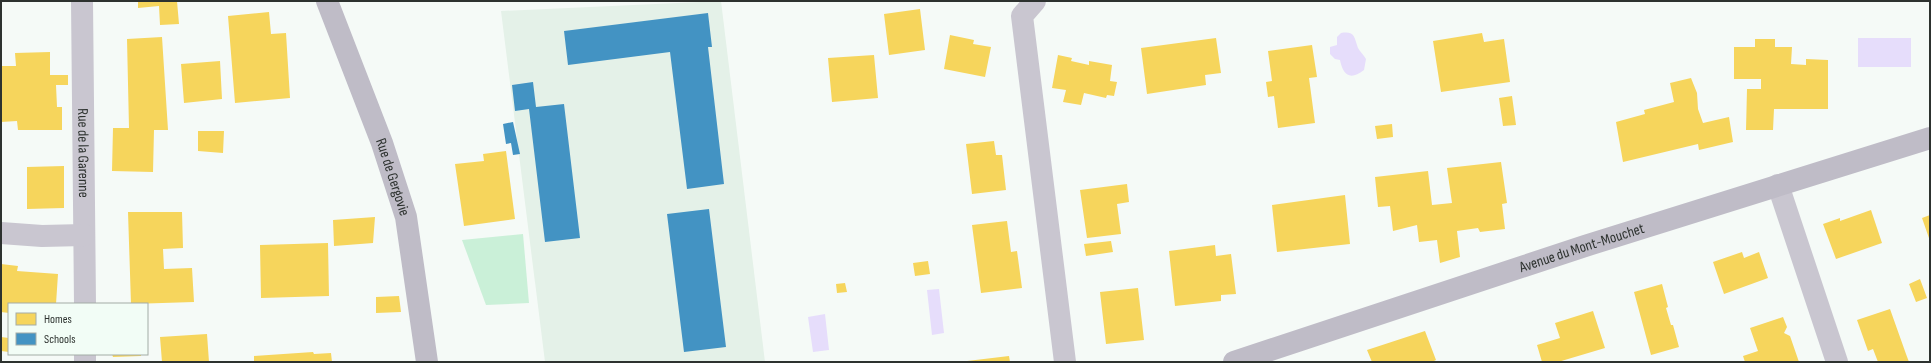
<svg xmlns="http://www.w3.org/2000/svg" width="1931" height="363" viewBox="0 0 1931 363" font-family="'Sofia Sans Condensed',sans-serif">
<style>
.built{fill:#e4f1e8}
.green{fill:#caf0d8}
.water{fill:#e6ddfb}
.homes{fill:#f6d55c}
.schools{fill:#4393c3}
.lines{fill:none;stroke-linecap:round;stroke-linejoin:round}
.minor{stroke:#c9c6d0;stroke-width:22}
.secondary{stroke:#bfbcc7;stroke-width:22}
.labels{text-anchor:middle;stroke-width:4;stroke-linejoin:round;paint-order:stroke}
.street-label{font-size:15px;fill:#2d322f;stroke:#f2fdf6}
</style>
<rect width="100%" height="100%" fill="#f5faf7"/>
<path class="built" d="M721,1L765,362H545L501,11Z"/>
<path class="green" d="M523,234L529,303L486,305L462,240Z"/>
<path class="water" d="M1341,33C1355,31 1354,37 1358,48C1360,52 1364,55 1366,59L1364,70C1350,81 1343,75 1340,60L1335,59L1330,54V47L1337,45V37Z
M1858,38H1911V67H1858Z
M939,289L944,333L932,335L927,290Z
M825,314L829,350L813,352L808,317Z"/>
<path class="homes" d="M138,1H177L179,24L160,25L159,6L138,8Z
M920,9L925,50L889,55L884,14Z
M269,12L271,34L286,33L290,98L235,103L228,16Z
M1482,33L1484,42L1504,39L1510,82L1441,92L1433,41Z
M950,35L974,40L973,44L991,47L985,77L944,69Z
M162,37L168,130H154L153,172L112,171L113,128H129L127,39Z
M1216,38L1221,73L1205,75L1206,85L1147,94L1141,48Z
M1755,39H1775V47H1792L1791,64L1806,65V59L1828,60V109H1774L1773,130H1746L1747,89H1761V79H1734V47H1755Z
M1312,45L1317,77L1309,78L1315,123L1278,128L1274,96L1268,97L1266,82L1272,81L1268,51Z
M50,52V75H68V85H56L57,107H62V130H18L17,121L1,122V66H16L15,53Z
M874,55L878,98L832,102L828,58Z
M1058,55L1072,58L1071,61L1089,65V61L1112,65L1110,81L1117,82L1114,96L1107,95L1106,98L1084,93L1081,105L1063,102L1066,90L1052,88Z
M220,61L222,99L184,103L181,64Z
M1691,78L1697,93L1698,109L1703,123L1729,117L1733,142L1699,150L1698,144L1623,162L1616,122L1645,114L1644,110L1674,102L1670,83Z
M1512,96L1516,125L1503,126L1499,98Z
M1392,124L1393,137L1377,139L1375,126Z
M198,131H224L223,153L198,151Z
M994,141L996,155H1002L1006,190L972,194L966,144Z
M506,151L515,219L464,226L455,164L484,161L483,154Z
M1501,162L1507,203L1502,204L1505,229L1480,232L1478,228L1457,231L1460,257L1440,263L1437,240L1419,242L1417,225L1393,231L1390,206L1378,207L1375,177L1428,171L1432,205L1452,203L1447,168Z
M64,166V208L27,209V167Z
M1127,184L1129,202L1117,204L1121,234L1087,238L1080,190Z
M1345,195L1350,244L1277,252L1272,205Z
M1871,210L1882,243L1836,259L1823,224L1840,218V221Z
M128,212H182L183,248L163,249L164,269L192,268L194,302L131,304Z
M1930,215V241L1922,218Z
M375,217L373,243L334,246L333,220Z
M1007,221L1011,252L1017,251L1022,288L981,293L972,225Z
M1111,241L1113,252L1086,256L1084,244Z
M328,243L329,296L261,298L260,245Z
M1215,245L1216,256L1231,254L1236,294L1221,295V301L1175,306L1169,251Z
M1742,252L1744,258L1759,252L1768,278L1724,294L1713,262Z
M928,261L930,274L915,276L913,263Z
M1,264L18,266L17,271L58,274L56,304H9V313L1,312Z
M1920,279L1927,298L1916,302L1909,284Z
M845,283L847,292L837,293L836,284Z
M1662,284L1668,307L1666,308L1671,325H1673L1679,347L1651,355L1634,292Z
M1138,288L1144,340L1106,344L1100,292Z
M399,296L401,312L376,313V297Z
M1890,309L1906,354L1909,362H1878L1873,349L1868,351L1857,320Z
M1593,311L1605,348L1558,362H1542L1537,345L1560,338L1555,323Z
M1783,317L1787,327L1784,333L1790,336L1799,362H1745L1743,356L1758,351L1750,328Z
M1425,331L1436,360L1432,362H1372L1367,350Z
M207,334L209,362H162L160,337Z
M1,337L9,338V352L1,351Z
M313,352L314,354L331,353L332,362H254V356Z
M112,354H141V356L113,357Z
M1009,356L1010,362H967V361Z"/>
<path class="schools" d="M708,13L712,47H708L724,184L687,189L670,52L568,65L564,31Z
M533,82L536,107L564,104L580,238L545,242L529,109L515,111L512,85Z
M513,122L520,154L513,155L511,143L506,144L503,124Z
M709,209L726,347L684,352L667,214Z"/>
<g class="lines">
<g class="minor">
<path id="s1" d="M82,1L85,304"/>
<path d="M1035,1L1022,16L1065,362"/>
<path d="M1778,185L1837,362"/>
<path d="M1,233L42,236L84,235"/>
<path d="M85,354V362"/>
</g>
<g class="secondary">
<path id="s2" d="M327,1L382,143L406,217L427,362"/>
<path id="s3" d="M1234,362L1585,246L1930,138"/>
</g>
</g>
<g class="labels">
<g class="street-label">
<text dy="5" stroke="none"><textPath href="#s1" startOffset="152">Rue de la Garenne</textPath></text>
<text dy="5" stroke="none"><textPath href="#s2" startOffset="188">Rue de Gergovie</textPath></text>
<text dy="5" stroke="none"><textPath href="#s3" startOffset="366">Avenue du Mont-Mouchet</textPath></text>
</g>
</g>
<rect width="1931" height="363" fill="none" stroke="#2d322f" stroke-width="4"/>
<rect x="8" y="303" width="140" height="52" fill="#f2fdf6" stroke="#a3aca6"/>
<rect x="16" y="313" width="20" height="12" fill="#f6d55c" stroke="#a3aca6"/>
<text x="44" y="323" font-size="12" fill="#2d322f">Homes</text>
<rect x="16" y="333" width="20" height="12" fill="#4393c3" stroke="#a3aca6"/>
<text x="44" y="343" font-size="12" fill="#2d322f">Schools</text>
</svg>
